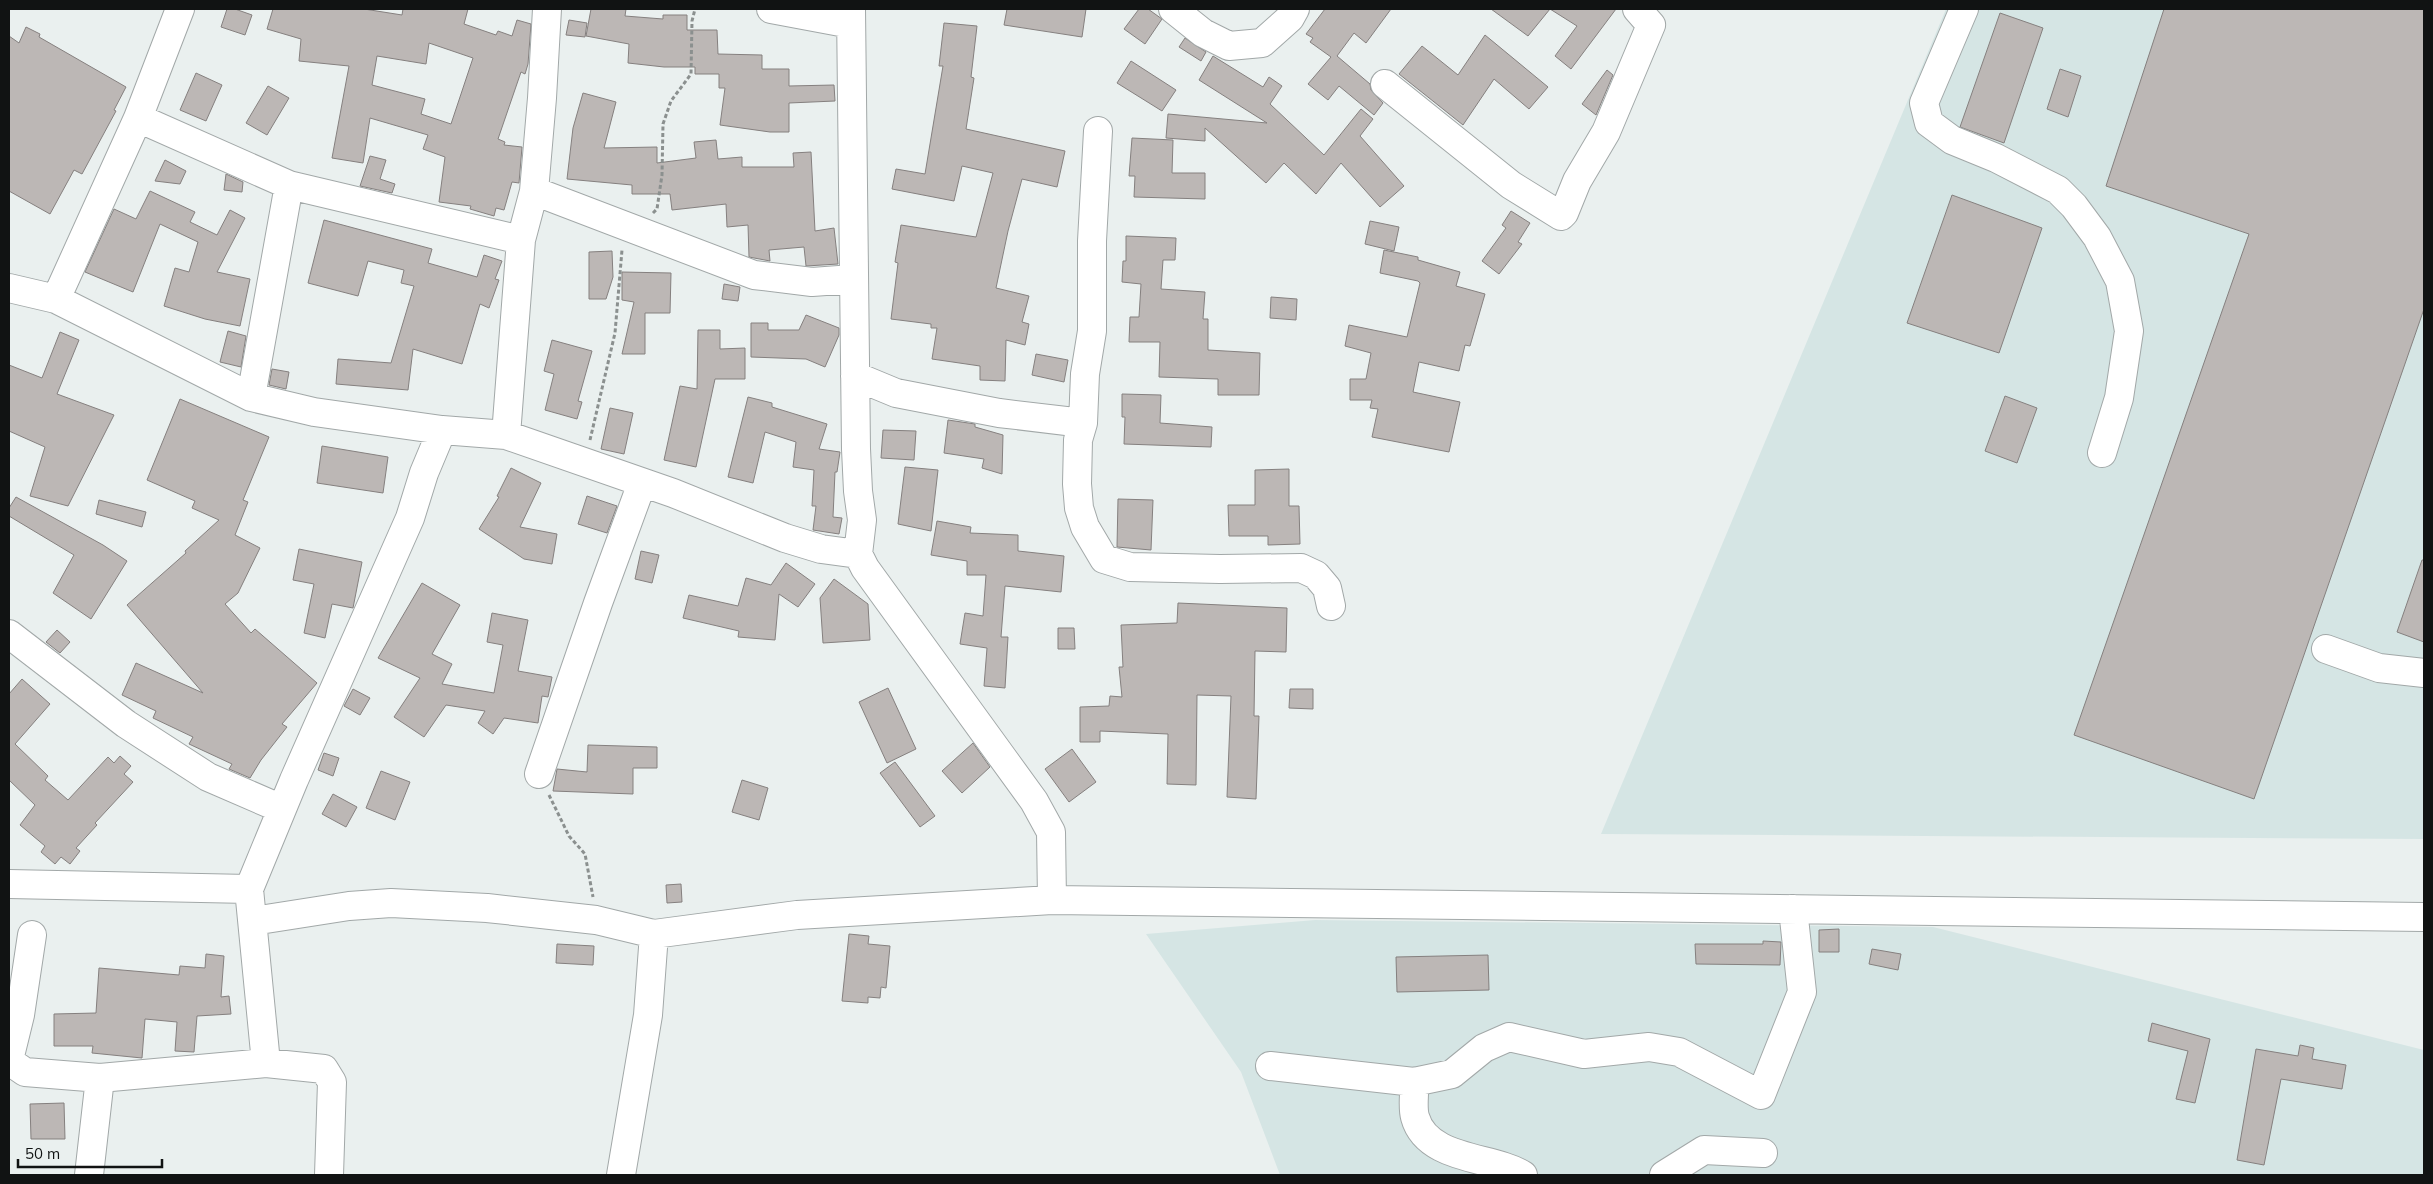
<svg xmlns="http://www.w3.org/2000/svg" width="2433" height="1184" viewBox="0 0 2433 1184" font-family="Mulish,sans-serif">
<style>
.built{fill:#d5e5e4}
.building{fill:#bcb7b5;stroke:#85807f;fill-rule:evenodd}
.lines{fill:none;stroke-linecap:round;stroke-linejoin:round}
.minor-casing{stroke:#a2a8a8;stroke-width:30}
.path{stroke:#8b908f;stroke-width:3;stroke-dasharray:4 2.5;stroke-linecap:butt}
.minor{stroke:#fff;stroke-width:28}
</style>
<rect width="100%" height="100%" fill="#eaf0ef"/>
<path class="built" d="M1946,9H2424V839L1601,834Z
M1315,920L1933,927L2424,1050V1175H1280L1241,1072L1146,934Z"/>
<path class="building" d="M227,9H235L252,15L245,35L221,27Z
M273,9H364L402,15L403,9H468L464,24L496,35L498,31L512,36L517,20L531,24L528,64L525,74L521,72L498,139L505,142L504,145L522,147L519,183L512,182L504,210L496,208L494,216L470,209L471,206L439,202L445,157L423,149L428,135L370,118L363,163L332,158L349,66L299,61L301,39L267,29ZM429,43L473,58L451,124L421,114L425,99L372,85L377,56L426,64Z
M591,9H626L625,16L663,19V15H687V30H717L718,54L762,55V69H789V86L834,85L835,101L789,103V132H770L720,125L725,88H719V74H695V67H664L628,63L629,44L586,36Z
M1007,9H1086L1082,37L1004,25Z
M1139,9H1148L1162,19L1145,44L1124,29Z
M1325,9H1391L1366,43L1354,33L1337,56L1370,84L1371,90L1383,103L1374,115L1339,86L1328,100L1308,84L1331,57L1310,42L1313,38L1306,34Z
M1491,9H1550L1528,36Z
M1550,9H1616L1571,69L1555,56L1577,26Z
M2164,9H2424V309L2254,799L2074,735L2249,234L2106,186Z
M2000,13L2043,28L2004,143L1960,127Z
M569,20L587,23L585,37L566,35Z
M944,23L977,26L971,77L974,78L966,129L1065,151L1057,187L1022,179L1008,231L996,288L1029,296L1022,322L1029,324L1025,345L1006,340L1005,381L980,380V366L932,359L937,328H931V324L891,319L898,263L895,262L901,225L976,237L993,173L962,166L954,201L892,189L896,169L925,174L943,66H939Z
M26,27L40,34L39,37L126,87L114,110L116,111L82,174L74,170L50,214L9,191V36L19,43Z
M1485,35L1548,87L1529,109L1494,79L1463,125L1399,74L1422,46L1458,75Z
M1185,38L1206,52L1201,61L1179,47Z
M1213,56L1263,87L1269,77L1282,86L1270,104L1324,155L1361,109L1373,119L1360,136L1404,186L1380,207L1341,163L1316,194L1284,163L1266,183L1205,128V141L1166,138L1168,114L1267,123L1199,80Z
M1131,61L1176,90L1162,111L1117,83Z
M2060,69L2081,76L2068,117L2047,109Z
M1607,70L1613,75L1596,115L1582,104Z
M196,73L222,85L206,121L180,110Z
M268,86L289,98L267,135L246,123Z
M583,93L616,102L604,148L657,147V163L696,158L694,142L716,140L718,159L742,157V167H794L793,153L811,152L815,231L834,228L838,264L806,266L804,247L769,250L770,261L749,257L748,225L727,227L726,204L672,210L670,194H632V185L567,179L573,128Z
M1132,138L1173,140L1172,173H1205V199L1134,197L1135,176H1129Z
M370,156L386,160L380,179L395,184L392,193L360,186Z
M165,160L186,171L180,184L155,181Z
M226,174L243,182L242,192L224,190Z
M150,191L195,212L190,222L217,235L230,210L245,218L217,272L250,279L240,326L205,319L164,306L175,268L189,272L198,242L160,224L133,292L85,272L114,209L136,219Z
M1952,195L2042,228L1999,353L1907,323Z
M1511,211L1530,223L1518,242L1522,244L1499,274L1482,261L1506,228L1502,225Z
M324,220L432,249L428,263L477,277L484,255L502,261L495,279L499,280L489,308L480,304L462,364L413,349L408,390L336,384L338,359L391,363L414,286L401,283L404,270L368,261L358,296L308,283Z
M1370,221L1399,227L1394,251L1365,244Z
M1126,236L1176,238L1175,260H1163L1161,289L1205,292L1203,319H1208V350L1260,353L1259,395H1218V379L1159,377L1160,342H1129L1130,317H1139L1141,284L1122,282L1123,261H1126Z
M1384,250L1418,257V260L1460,272L1456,286L1485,294L1470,346L1465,345L1459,371L1419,362L1413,392L1460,402L1449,452L1372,437L1378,409L1370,408L1372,400H1350V379H1366L1371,353L1345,346L1349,325L1407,337L1420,283L1418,281L1380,273Z
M612,251L613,277L606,299H589V252Z
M622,272L671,273L670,313H645V354H622L634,302L622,300Z
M724,284L740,287L738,301L722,299Z
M1271,297L1297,299L1296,320L1270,318Z
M806,315L839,328V335L825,367L806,359L751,357V323H768V330H799Z
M698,330H720V349L745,348V379H715L696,467L664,460L680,386L697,389Z
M228,331L246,336L241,367L220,362Z
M60,332L79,340L57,394L114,415L68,506L30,496L45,447L9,431V365L42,378Z
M552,340L592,351L578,401L582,402L577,419L545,410L554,374L544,371Z
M1036,354L1068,360L1064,382L1032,375Z
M272,369L289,372L286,389L269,385Z
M1122,394L1161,395L1160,423L1212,427L1211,447L1124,444L1125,417H1122Z
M2005,396L2037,408L2017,463L1985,451Z
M748,397L772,403V407L827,424L819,449L840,452L837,472H835L833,517L842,518L839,534L813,530L816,506H812L814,470L793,467L796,442L765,432L753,483L728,477Z
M180,399L269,437L243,500L248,502L235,535L260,548L238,593L225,604L251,633L255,629L317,683L282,724L287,727L261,760L250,778L229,769L232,764L189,744L193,737L153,718L156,711L122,695L136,663L203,693L127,605L186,553L185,551L219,520L192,508L195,501L147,480Z
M610,408L633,413L624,454L601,449Z
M948,420L975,424V427L1003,435L1002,474L982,468L984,459L944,453Z
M883,430L916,431L914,460L881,458Z
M322,446L388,457L383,493L317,483Z
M905,467L938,470L931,531L898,524Z
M511,468L541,483L520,527L557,534L552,564L524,559L479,529L499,497L497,496Z
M1289,469V506H1299L1300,544L1268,545V536H1229L1228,505H1255V470Z
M587,496L617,506L607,533L578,524Z
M16,497L103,545L127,561L91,619L53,593L74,555L9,516V508Z
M1118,499L1153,500L1151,550L1117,547Z
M99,500L146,512L142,527L96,514Z
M937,521L971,527L970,533L1018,535V551L1064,556L1061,592L1005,586L1001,637H1008L1005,688L984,686L987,648L960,644L965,613L983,616L986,575H967V561L931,555Z
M299,549L362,562L353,608L332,604L325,638L304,633L314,584L293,580Z
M641,551L659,555L652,583L635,579Z
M2422,560H2424V642L2397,632Z
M786,563L815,584L798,607L779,594L775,640L738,637L739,631L683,618L689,595L738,606L746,578L771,585Z
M834,579L868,604L870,640L823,643L820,598Z
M422,583L460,605L432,654L452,664L442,684L494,693L503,645L487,642L492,613L528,620L518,671L552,677L548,697L542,696L538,723L504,718L493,734L478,723L485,711L446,705L424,737L394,717L420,678L378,658Z
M1178,603L1287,608L1286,652L1255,651L1254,716H1259L1256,799L1227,797L1231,696L1197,695L1196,785L1167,784L1168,734L1100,731V742H1080V707L1109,706L1110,696L1122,697L1119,667H1123L1121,625L1177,623Z
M1058,628H1074L1075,649H1058Z
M57,630L70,642L60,653L46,642Z
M22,679L50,704L15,744L48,776L45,780L68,800L108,757L114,763L120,756L131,766L124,774L133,782L95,823L97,825L76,848L80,851L70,864L61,857L55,864L41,852L45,846L20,825L35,805L9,780V694Z
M888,688L916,749L887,763L859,702Z
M353,689L370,698L360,715L344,706Z
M1290,689H1313V709L1289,708Z
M973,743L990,767L962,793L942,771Z
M588,745L657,747V768H633V794L553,791L557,769L587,772Z
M1072,749L1096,782L1069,802L1045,769Z
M324,753L339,758L333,776L318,770Z
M895,762L935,816L920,827L880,773Z
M381,771L410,782L395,820L366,808Z
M742,780L768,788L759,820L732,812Z
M333,794L357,807L346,827L322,814Z
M681,884L682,902L667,903L666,885Z
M1839,929V952H1819V930Z
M849,934L869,936L868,944L890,946L886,988L881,987L880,998L868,997V1003L842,1001Z
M1763,941L1781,942L1780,965L1696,964L1695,944H1763Z
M557,944L594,946L593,965L556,963Z
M1872,949L1901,954L1898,970L1869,964Z
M206,954L224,956L221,997L229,996L231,1014L197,1016L194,1052L175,1051L177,1022L145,1019L142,1058L92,1053L93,1046H54V1014L96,1013L99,968L179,975L180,966L205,968Z
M1488,955L1489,990L1397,992L1396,957Z
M2152,1023L2210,1039L2195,1103L2176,1099L2188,1051L2148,1041Z
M2300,1045L2314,1048L2312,1059L2346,1065L2342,1089L2281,1079L2264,1165L2237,1160L2256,1049L2298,1056Z
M64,1103L65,1139H31L30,1104Z"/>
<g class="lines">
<g class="minor-casing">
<path id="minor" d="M771,9L851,24
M851,9L856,449L858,491L862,520L858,554L865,568L1034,801L1051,832L1052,900
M1173,9L1203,33L1229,46L1262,43L1290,18L1295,9
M1964,9L1924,103L1929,123L1952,140L1996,158L2058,190L2074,206L2097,237L2120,281L2129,331L2119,398L2102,453
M1385,84L1511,185L1561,216L1564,213L1577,181L1606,132L1651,25L1637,9
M138,118L289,185L521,240
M1098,131L1092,241V331L1085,374L1083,423L1078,440L1077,484L1079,508L1085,527L1104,559L1130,567L1220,569L1301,568L1316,575L1327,588L1331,606
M534,191L754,275L812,282L853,279
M9,288L56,299L251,397L314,412L442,430L506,435L673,493L785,538L821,549L858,554
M56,299L138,118L180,9
M855,376L896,393L999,413L1083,423
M251,397L289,185
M506,435L521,240L534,191L542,98L547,9
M9,634L126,724L208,777L282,809
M2326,649L2379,668L2424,673
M539,774L598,603L642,483
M9,884L249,889
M253,921L349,906L391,903L487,908L596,920L654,934L797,915L1052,900L2424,917
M9,1060L20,1015L32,935
M9,1061L25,1072L100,1078L89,1175
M266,1063L249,889L294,780L410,518L424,473L442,430
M1270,1066L1414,1082
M100,1078L266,1063L324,1069L332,1082L329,1175
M621,1175L648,1015L654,934
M1523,1175C1493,1156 1427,1161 1415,1117C1412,1107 1415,1092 1414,1082L1452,1074L1484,1048L1509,1037L1584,1054L1649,1047L1679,1052L1761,1095L1802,992L1793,909
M1664,1175L1704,1150L1763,1153"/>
</g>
<path class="path" d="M653,213L657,209L662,175L663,124L671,101L691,74L692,21L695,9
M590,440L615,333L622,250
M549,795L569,836L585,854L593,897"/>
<use href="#minor" class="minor"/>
</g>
<rect width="2433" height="1184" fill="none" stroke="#111313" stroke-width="20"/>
<path d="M18 1159v8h144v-8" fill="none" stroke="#111313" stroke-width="2.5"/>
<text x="25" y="1159" font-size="15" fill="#111313" stroke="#eaf0ef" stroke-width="4" paint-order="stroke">50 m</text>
</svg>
